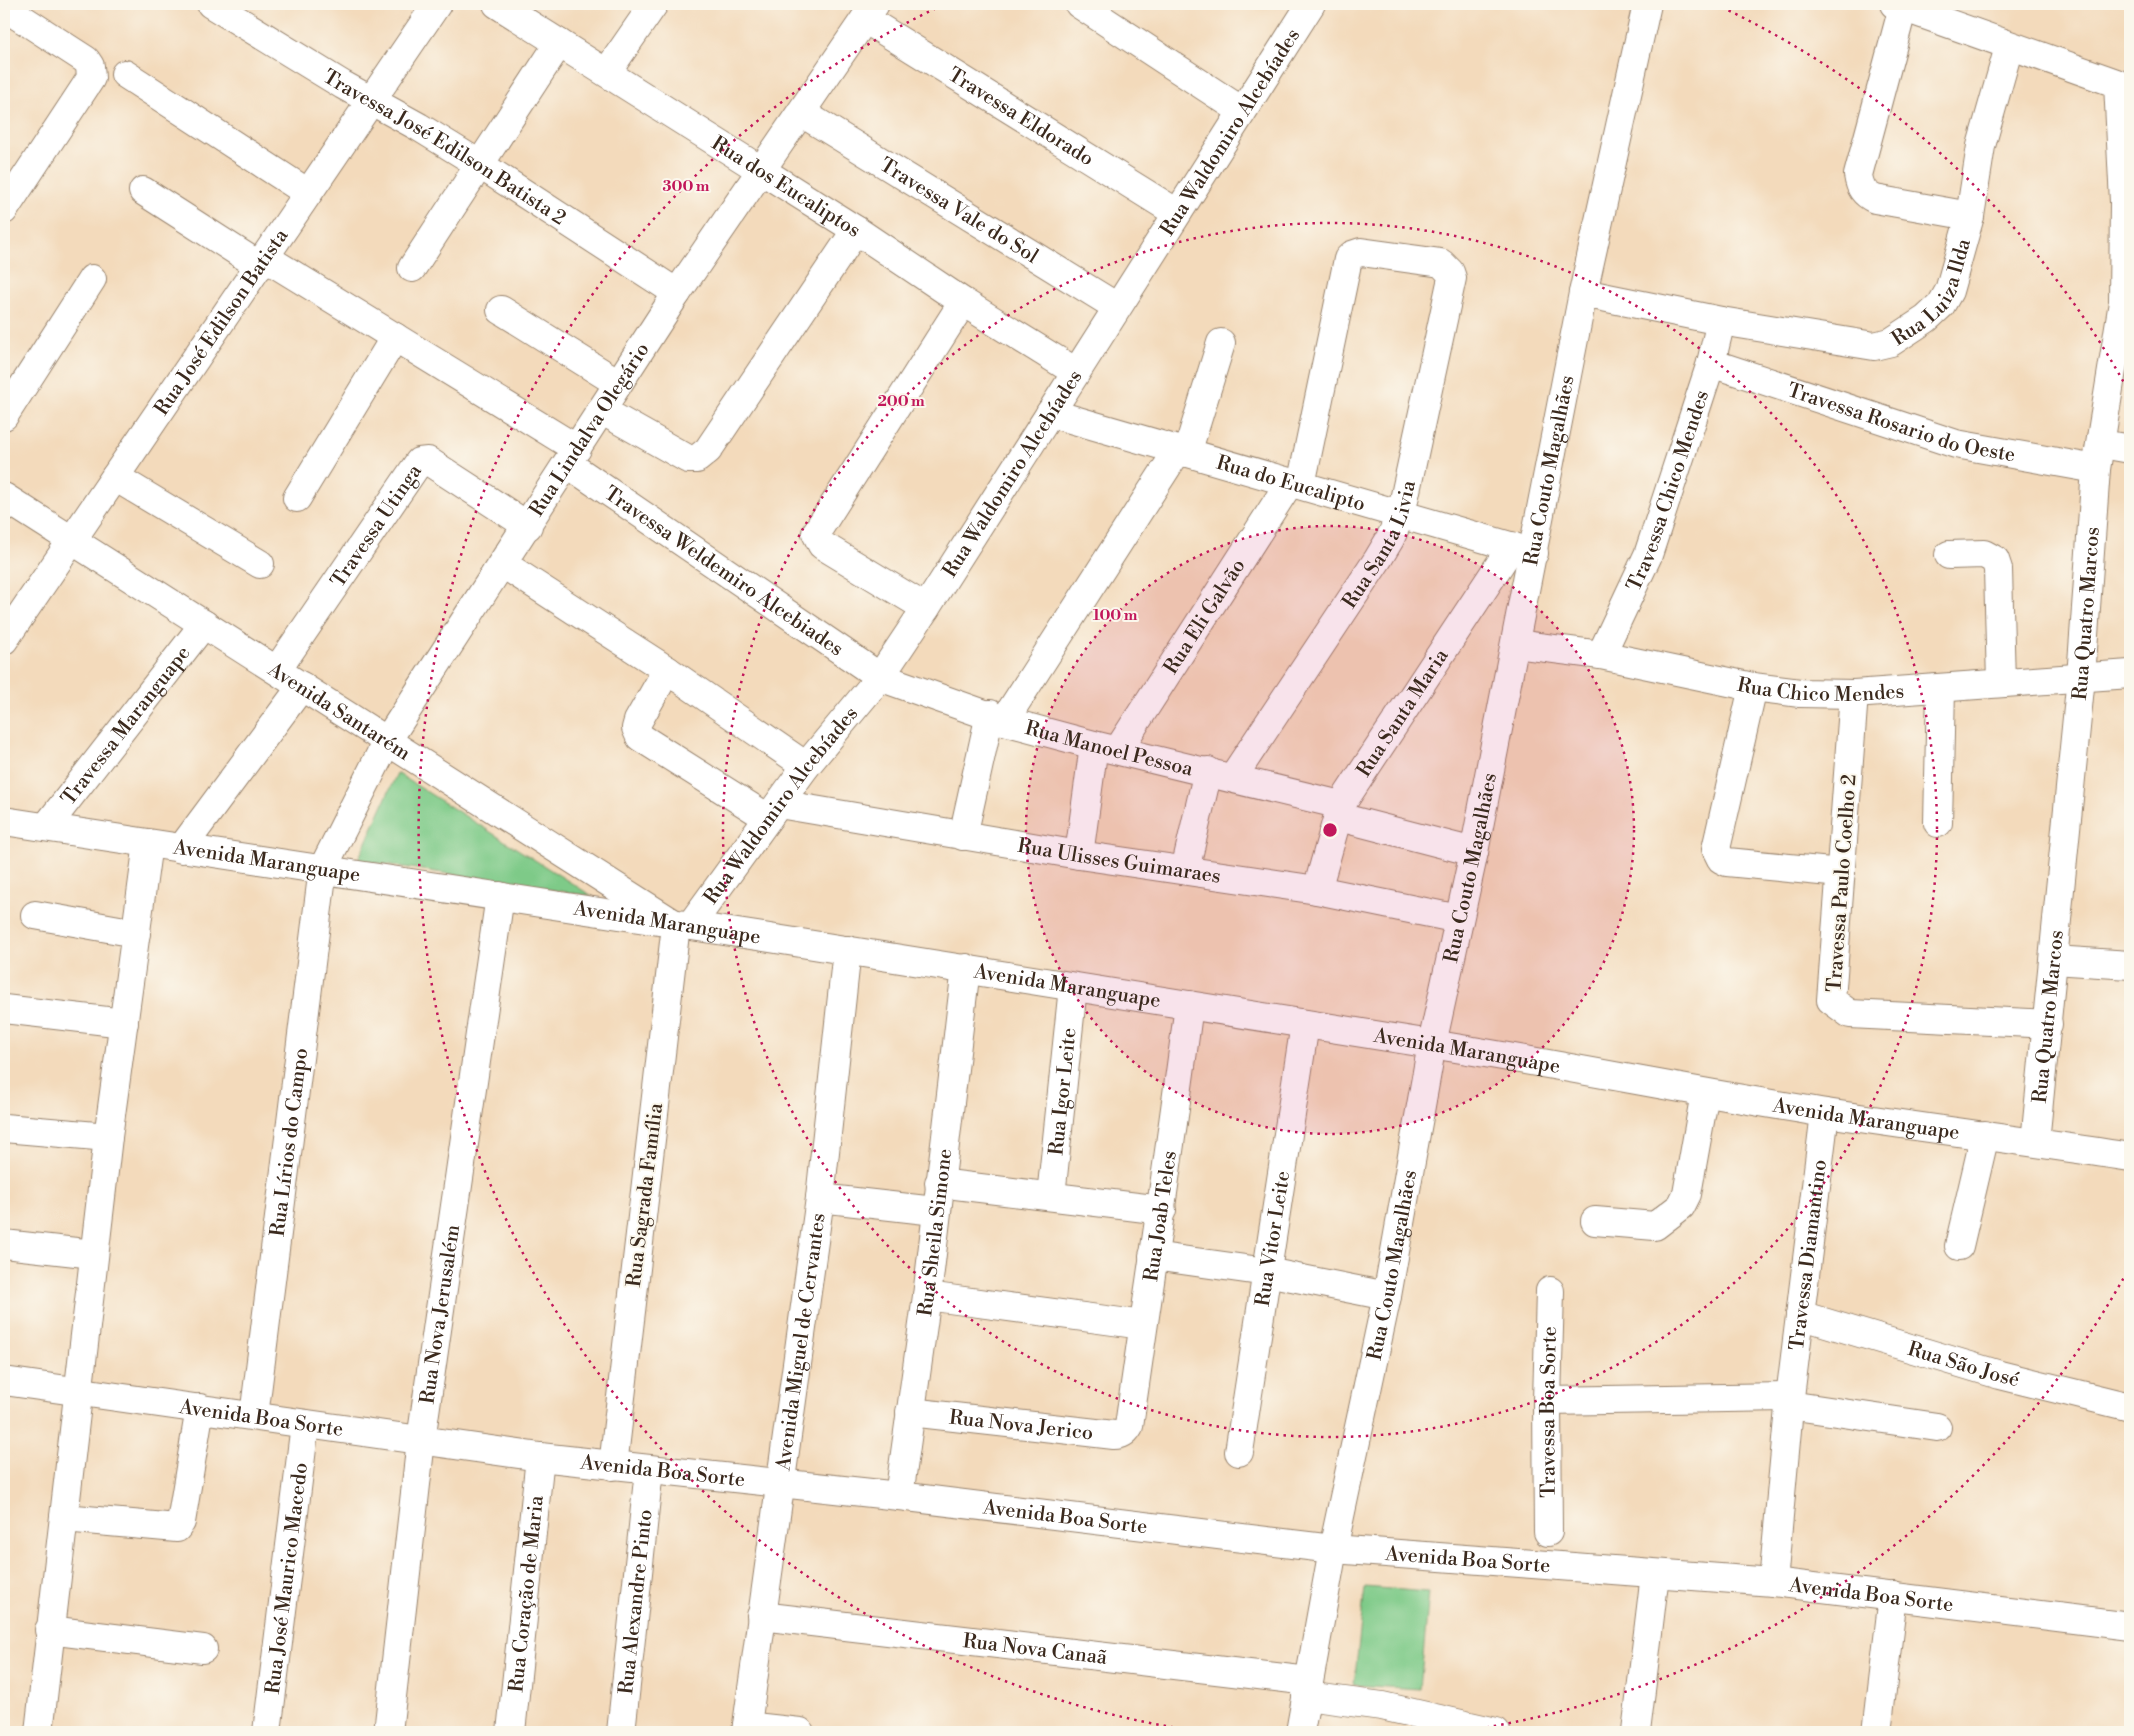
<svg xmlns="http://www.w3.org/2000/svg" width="2134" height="1736" viewBox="0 0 2134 1736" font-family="'Libre Bodoni',serif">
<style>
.green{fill:#7eca88;stroke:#5c7a53}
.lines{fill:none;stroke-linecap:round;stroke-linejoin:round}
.minor-casing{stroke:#97826c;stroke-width:30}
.major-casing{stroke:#97826c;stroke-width:30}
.minor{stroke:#fff;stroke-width:28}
.major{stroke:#fff;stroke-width:28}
.ring{fill:none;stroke:#c2185b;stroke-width:2.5;stroke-dasharray:2.5 5}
.labels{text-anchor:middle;stroke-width:4;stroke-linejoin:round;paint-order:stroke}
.street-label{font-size:20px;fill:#3b2a1e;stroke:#fbf7ec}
.centre{fill:#c2185b;stroke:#fbf7ec;stroke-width:2.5}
.ring-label{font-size:15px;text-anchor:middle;font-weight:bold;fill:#c2185b;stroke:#fbf7ec;stroke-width:4;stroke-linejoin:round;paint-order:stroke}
</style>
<rect width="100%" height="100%" fill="#fbf7ec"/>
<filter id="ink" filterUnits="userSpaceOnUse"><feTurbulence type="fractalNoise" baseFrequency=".02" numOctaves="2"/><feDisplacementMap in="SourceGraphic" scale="10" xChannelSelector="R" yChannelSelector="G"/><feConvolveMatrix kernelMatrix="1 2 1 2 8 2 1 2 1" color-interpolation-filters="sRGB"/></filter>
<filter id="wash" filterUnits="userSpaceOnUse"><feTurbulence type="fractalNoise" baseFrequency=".0096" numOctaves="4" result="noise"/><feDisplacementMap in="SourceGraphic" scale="20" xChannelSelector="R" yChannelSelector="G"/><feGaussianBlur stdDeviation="1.12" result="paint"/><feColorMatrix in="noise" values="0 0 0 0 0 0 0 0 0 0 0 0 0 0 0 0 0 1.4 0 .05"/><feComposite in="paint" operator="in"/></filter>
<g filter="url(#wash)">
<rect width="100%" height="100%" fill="#f3dabb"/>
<path class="green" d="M397,773L592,896L358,860Z
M1365,1587L1429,1592L1420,1689L1354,1685Z"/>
</g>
<g filter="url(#ink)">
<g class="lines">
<g class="minor-casing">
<g id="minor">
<path id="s1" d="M211,4L343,85L419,127L479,164L677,293"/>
<path id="s2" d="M497,4L856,230L963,302L1076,372"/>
<path d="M1079,4L1242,111"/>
<path d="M1894,4L2130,88"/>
<path d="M4,7L86,60L90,66L91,78L4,210"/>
<path d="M1903,7L1858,175C1860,188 1864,194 1875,199L1970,216"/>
<path id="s3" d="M865,19L1177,213"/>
<path d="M607,72L654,4"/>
<path d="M125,74L308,193"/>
<path id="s4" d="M802,113L1117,307"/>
<path d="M143,191L260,266"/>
<path d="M266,258L577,449"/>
<path d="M412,268L559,43"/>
<path id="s5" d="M1583,293L1721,321L1874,346L1891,342L1926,319L1941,305L1949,291L1970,216L1981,146L2009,47"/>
<path d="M501,310L618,383"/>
<path id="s6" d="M1711,363L1956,444L2096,469"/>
<path d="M601,410L688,459H697L708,450L856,230"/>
<path id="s7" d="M1050,413L1534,553"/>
<path d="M4,416L92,279"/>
<path d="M2102,444L2130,449"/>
<path d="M1187,453L1221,343"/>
<path id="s8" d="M568,464L880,677L1004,721L1094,745L1341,805"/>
<path d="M115,477L260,564"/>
<path id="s9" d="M4,497L676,925L613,1466"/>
<path d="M297,498L395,337"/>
<path d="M1949,555L1984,554L1995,560L1998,569L2001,683"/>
<path d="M503,564L667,670L806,766"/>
<path d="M926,608L822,545L816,533L963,302"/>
<path id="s10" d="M4,640L437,4"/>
<path id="s11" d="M1515,644L1601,655L1753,687L1800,693L1854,694L2130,674"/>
<path id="s12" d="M1601,655L1648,555L1711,363L1721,321"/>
<path id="s13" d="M277,670L419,462L428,461L528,526"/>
<path d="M667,670L638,721L636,728L640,737L768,818"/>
<path d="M1753,687L1716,849L1721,859L1727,862L1841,873"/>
<path d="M1854,694L1831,1000L1850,1014L2048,1024"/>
<path d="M1004,721L1178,450"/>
<path id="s14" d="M1118,750L1290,482"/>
<path id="s15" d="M1233,777L1378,559L1390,539L1401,514L1452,278L1450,272L1441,263L1361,252L1352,255L1348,259L1301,485"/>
<path id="s16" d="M779,804L1079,855L1317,890L1459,919"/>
<path d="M1339,817L1474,852"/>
<path d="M1938,823L1941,688"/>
<path id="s17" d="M46,827L204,624"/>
<path d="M963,836L990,714"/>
<path d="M181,849L302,686"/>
<path d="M1079,855L1094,745"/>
<path d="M1185,870L1208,771"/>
<path id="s18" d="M1317,890L1341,805L1512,546"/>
<path d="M35,915L136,933"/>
<path id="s19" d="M690,926L806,766L880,677L926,608L1311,4"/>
<path d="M2054,960L2130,965"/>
<path d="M4,1009L124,1023"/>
<path d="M4,1128L108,1137"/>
<path id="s20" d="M2035,1142L2081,677L2096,469L2123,302L2124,202L2118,84"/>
<path d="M939,1183L1162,1210"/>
<path id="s21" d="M1051,1196L1073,987"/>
<path d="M820,1198L935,1211"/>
<path d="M1595,1221L1655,1226L1681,1206L1687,1194L1705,1093"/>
<path d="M4,1244L94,1254"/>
<path d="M1959,1246L1985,1135"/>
<path d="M1153,1256L1267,1272L1387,1296"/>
<path d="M927,1296L1143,1325"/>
<path id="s22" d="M1800,1315L2000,1375L2130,1407"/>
<path id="s23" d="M4,1381L540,1457L899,1496L1333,1549L1773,1582L2130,1626"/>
<path d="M1547,1401L1790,1397"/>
<path d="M1789,1405L1937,1427"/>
<path id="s24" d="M910,1412L1114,1435C1121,1435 1125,1433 1129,1426C1149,1285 1171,1146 1189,1005"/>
<path id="s25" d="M254,1416L323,868L387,741L677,293L875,4"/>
<path id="s26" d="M1239,1452L1305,1024"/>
<path id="s27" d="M899,1496L927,1296L966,968"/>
<path d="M64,1518L177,1528L181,1522L200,1408"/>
<path id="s28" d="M1548,1532L1547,1401L1550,1291"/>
<path id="s29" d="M1773,1582L1790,1397L1825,1113"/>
<path id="s30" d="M761,1616L1309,1681"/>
<path d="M49,1630L203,1649"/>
<path d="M1306,1696L1382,1706L1496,1732"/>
<path d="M747,1726L800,1732"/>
<path d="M39,1732L108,1137L148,843"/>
<path id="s31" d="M267,1732L305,1424"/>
<path id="s32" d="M388,1732L421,1440L500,896"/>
<path id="s33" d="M511,1732L540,1457"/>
<path id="s34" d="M621,1732L649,1470"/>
<path id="s35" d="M746,1732L820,1198L847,950"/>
<path id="s36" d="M1300,1732L1333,1549L1387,1296L1432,1044L1474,852L1583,293L1647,4"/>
<path d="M1636,1732L1655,1574"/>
<path d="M1877,1732L1893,1596"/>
</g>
</g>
<g class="major-casing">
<g id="major">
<path id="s37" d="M4,821C478,891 952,966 1425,1043C1557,1064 1688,1091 1820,1112C1923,1128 2027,1141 2130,1157"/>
</g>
</g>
<use href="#minor" class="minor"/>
<use href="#major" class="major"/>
</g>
</g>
<circle cx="1330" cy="830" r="304" fill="#c2185b" fill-opacity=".12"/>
<g class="ring">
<circle cx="1330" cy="830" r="304"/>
<circle cx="1330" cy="830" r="607"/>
<path d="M2127 1272A911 911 0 0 1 1457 1732M1203 1732A911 911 0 0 1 945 4M1715 4A911 911 0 0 1 2127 388"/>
</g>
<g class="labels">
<g class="street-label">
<text dy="7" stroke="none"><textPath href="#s3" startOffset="184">Travessa Eldorado</textPath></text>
<text dy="7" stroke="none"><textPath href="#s19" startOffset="961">Rua Waldomiro Alcebíades</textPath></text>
<text dy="7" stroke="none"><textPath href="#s1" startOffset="274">Travessa José Edilson Batista 2</textPath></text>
<text dy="7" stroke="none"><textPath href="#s2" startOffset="342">Rua dos Eucaliptos</textPath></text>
<text dy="7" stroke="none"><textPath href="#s4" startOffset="185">Travessa Vale do Sol</textPath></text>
<text dy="7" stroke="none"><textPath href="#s5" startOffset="381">Rua Luiza Ilda</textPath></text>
<text dy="7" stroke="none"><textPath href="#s10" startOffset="385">Rua José Edilson Batista</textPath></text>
<text dy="7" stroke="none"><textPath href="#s6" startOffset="200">Travessa Rosario do Oeste</textPath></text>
<text dy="7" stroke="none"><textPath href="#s25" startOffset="1066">Rua Lindalva Olegário</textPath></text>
<text dy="7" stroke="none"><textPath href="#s36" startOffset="1286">Rua Couto Magalhães</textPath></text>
<text dy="7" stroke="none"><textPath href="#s19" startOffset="556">Rua Waldomiro Alcebíades</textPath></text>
<text dy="7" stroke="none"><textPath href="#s7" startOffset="251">Rua do Eucalipto</textPath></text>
<text dy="7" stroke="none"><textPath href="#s12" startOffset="178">Travessa Chico Mendes</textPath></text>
<text dy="7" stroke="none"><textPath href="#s13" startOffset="175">Travessa Utinga</textPath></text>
<text dy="7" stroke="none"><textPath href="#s15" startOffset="276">Rua Santa Livia</textPath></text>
<text dy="7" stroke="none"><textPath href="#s8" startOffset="189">Travessa Weldemiro Alcebiades</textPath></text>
<text dy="7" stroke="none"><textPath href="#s20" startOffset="531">Rua Quatro Marcos</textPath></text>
<text dy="7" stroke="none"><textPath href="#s14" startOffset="159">Rua Eli Galvão</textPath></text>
<text dy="7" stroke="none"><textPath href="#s11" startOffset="310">Rua Chico Mendes</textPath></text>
<text dy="7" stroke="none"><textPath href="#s9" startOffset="398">Avenida Santarém</textPath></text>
<text dy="7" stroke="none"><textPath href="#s18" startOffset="199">Rua Santa Maria</textPath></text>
<text dy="7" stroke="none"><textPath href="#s17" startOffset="129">Travessa Maranguape</textPath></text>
<text dy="7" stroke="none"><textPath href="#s8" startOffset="618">Rua Manoel Pessoa</textPath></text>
<text dy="7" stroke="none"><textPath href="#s19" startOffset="151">Rua Waldomiro Alcebíades</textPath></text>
<text dy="7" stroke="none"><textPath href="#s16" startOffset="345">Rua Ulisses Guimaraes</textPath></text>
<text dy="7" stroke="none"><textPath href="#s37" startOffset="266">Avenida Maranguape</textPath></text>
<text dy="7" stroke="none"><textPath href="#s36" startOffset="881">Rua Couto Magalhães</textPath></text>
<text transform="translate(1841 883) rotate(-86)" y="7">Travessa Paulo Coelho 2</text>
<text dy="7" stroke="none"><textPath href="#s37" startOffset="671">Avenida Maranguape</textPath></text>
<text dy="7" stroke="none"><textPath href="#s37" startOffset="1076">Avenida Maranguape</textPath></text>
<text dy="7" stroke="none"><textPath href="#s20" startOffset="126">Rua Quatro Marcos</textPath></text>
<text dy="7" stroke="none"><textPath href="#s37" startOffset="1481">Avenida Maranguape</textPath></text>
<text dy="7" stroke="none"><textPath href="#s21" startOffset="105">Rua Igor Leite</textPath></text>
<text dy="7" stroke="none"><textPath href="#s37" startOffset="1886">Avenida Maranguape</textPath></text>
<text dy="7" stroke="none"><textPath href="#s25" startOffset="276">Rua Lírios do Campo</textPath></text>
<text transform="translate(644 1195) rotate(-83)" y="7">Rua Sagrada Família</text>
<text dy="7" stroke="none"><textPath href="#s24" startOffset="436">Rua Joab Teles</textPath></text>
<text dy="7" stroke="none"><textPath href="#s27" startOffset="266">Rua Sheila Simone</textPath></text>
<text dy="7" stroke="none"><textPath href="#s26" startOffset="216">Rua Vitor Leite</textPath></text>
<text dy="7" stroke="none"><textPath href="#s29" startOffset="329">Travessa Diamantino</textPath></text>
<text dy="7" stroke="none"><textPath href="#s36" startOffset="476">Rua Couto Magalhães</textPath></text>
<text dy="7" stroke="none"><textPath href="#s32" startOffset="421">Rua Nova Jerusalém</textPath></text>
<text dy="7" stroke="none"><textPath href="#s35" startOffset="394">Avenida Miguel de Cervantes</textPath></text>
<text dy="7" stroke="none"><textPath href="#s22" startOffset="171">Rua São José</textPath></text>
<text dy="7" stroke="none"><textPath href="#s28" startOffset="120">Travessa Boa Sorte</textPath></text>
<text dy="7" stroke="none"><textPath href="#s23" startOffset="260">Avenida Boa Sorte</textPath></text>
<text dy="7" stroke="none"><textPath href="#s24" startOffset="112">Rua Nova Jerico</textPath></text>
<text dy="7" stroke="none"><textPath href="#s23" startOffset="665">Avenida Boa Sorte</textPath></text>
<text dy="7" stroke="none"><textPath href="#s23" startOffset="1070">Avenida Boa Sorte</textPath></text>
<text dy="7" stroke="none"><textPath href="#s23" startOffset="1475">Avenida Boa Sorte</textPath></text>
<text dy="7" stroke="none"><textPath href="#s31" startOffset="155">Rua José Maurico Macedo</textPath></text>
<text dy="7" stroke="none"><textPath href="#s23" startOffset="1880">Avenida Boa Sorte</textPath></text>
<text dy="7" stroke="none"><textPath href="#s33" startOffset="139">Rua Coração de Maria</textPath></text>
<text dy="7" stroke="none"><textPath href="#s34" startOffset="131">Rua Alexandre Pinto</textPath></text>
<text dy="7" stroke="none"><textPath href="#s30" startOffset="276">Rua Nova Canaã</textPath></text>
</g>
</g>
<circle cx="1330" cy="830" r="8" class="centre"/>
<g class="ring-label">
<text x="686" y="191">300 m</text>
<text x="901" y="406">200 m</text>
<text x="1115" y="620">100 m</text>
</g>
<rect width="2134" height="1736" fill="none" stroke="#fbf7ec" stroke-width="20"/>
</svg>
